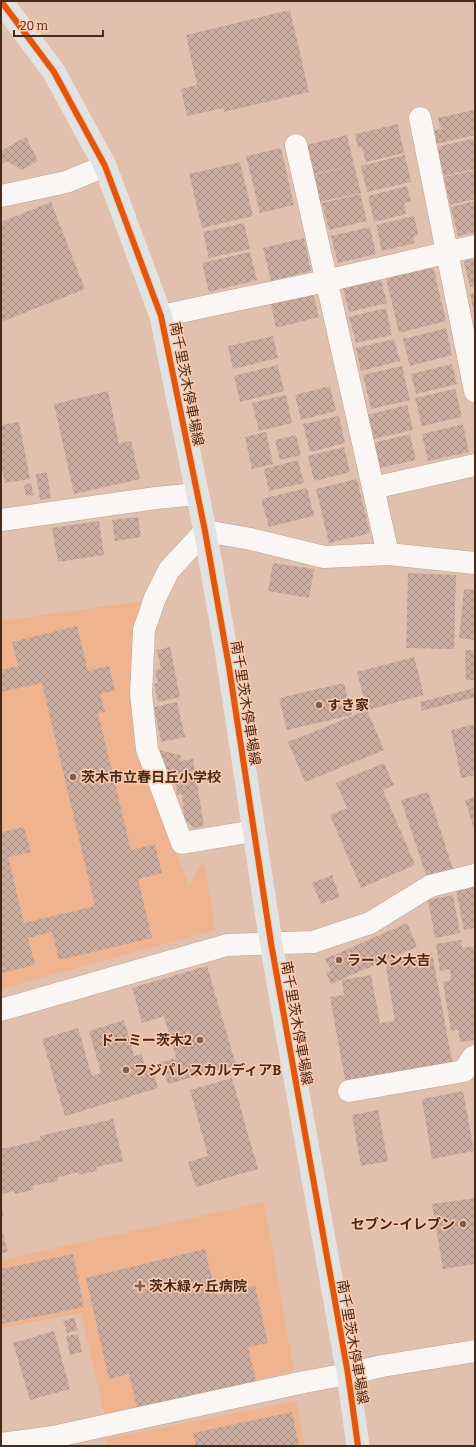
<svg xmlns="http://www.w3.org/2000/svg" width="476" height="1447" viewBox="0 0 476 1447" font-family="Bitter,'Noto Sans JP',serif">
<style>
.built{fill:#efb390}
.building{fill:url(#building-cross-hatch)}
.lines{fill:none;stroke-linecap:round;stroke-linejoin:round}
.minor-casing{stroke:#bc9f8e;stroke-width:23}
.major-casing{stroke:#f2e3da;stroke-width:23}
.minor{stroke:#faf6f3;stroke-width:22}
.major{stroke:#dfe3e3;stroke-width:22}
.cycleway-casing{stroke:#facbb1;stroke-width:8}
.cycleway{stroke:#e0570d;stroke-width:6}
.poi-dot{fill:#7e5e4c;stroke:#facbb1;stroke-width:1.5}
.labels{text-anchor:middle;stroke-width:3;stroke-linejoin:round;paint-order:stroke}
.street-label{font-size:14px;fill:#482a18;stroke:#facbb1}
.poi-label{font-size:14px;font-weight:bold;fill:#482a18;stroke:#facbb1;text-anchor:start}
</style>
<defs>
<pattern id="building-cross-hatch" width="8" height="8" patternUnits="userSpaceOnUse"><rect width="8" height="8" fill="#ccada2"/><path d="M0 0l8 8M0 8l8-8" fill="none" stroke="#a88d83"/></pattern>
</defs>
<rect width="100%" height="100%" fill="#e1c0ad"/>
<path class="built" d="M143,601L134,629L130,693L135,753L189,885L204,861L215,930L1,989V621Z
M264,1202L294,1371L105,1417L81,1313L1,1328V1260Z
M296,1401L305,1446H108L106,1439Z"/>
<path class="building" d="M290,10L309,92L224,112L223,108L187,116L181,89L197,85L186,35Z
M473,110L475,118V135L436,144L433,131L441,129L438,118Z
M398,124L404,153L366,162L362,147L358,148L355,134Z
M347,135L354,165L313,174L306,145Z
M26,137L38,161L21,170L8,161L4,163L1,162V151Z
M475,138V169L444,176L437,147Z
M281,148L294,205L260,213L246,156Z
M405,155L411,182L367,192L361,166Z
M240,162L253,216L202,228L189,174Z
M354,165L361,193L319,202L313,175Z
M475,170V199L450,205L444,177Z
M407,186L411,201L404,203L406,214L374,222L368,196Z
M360,194L367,221L329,230L322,203Z
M475,201V232L458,236L451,207Z
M51,202L85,289L1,322V222Z
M414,216L418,235L413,237L415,243L382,251L376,225Z
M244,223L250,249L209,258L203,232Z
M370,227L376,254L338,263L331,236Z
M304,238L311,271L271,281L263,248Z
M250,252L257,280L209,292L202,263Z
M475,259V286L470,287L464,261Z
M432,263L446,321L399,333L385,274Z
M380,276L387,303L349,312L342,284Z
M313,293L319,317L276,328L271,304Z
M475,293V312H474L470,294Z
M386,308L392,335L356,343L349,317Z
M446,328L452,355L410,366L403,339Z
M273,336L278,358L233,369L228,346Z
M394,339L400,361L361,371L356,348Z
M452,364L457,384L416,394L411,374Z
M278,365L284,391L240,402L234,376Z
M402,366L410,400L371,409L363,375Z
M330,386L336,411L301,420L295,395Z
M455,389L462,417L422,426L415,398Z
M108,391L119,443L131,441L140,479L74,494L54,404Z
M286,395L292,423L259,431L252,403Z
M407,405L413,430L369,440L363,416Z
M339,416L345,443L310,452L303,424Z
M19,422L30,479L5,483L1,464V425Z
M463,424L469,452L428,461L422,434Z
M266,432L273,464L252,469L245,437Z
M410,434L416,460L380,468L374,443Z
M296,435L301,455L280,460L275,440Z
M344,447L350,472L314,481L308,456Z
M298,460L304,483L269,491L264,469Z
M47,472L51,498L40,500L36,474Z
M357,479L370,533L329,543L316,489Z
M31,483L34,495L26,496L24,485Z
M307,488L314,516L269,527L261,499Z
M138,517L141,537L115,541L112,520Z
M99,521L104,555L58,562L52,528Z
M273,563L314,569L309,598L268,591Z
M408,573L456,575L454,649L406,648Z
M464,589L475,590V640L459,638Z
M77,626L88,671L109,666L115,690L100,694L105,712L98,713L131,850L155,844L162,873L138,879L152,938L59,960L52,932L28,938L35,965L1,973V828L2,832L24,827L31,852L8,857L24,923L95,906L42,683L1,692V670L18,666L12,642Z
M170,647L180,697L158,702L154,684L158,683L155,670L161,669L157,650Z
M465,650H475V680H466Z
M414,657L424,695L367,710L357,672Z
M344,683L352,715L287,730L279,698Z
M475,688V697L422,711L420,702Z
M177,702L185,737L161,742L154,707Z
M367,710L384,750L305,782L288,742Z
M475,724V775L461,778L451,730Z
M159,750L180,755L181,761L193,759L204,826L194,828L184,819L182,794L177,795L175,774L170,776Z
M384,763L394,785L383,790L415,865L361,888L330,815L347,808L336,783Z
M428,792L454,872L428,881L401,800Z
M475,797V832L465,800Z
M332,875L340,897L321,904L312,883Z
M475,886V928L464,930L456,890Z
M453,895L460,933L435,938L428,900Z
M407,923L417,947L331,984L326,972L331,971L325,959Z
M461,940L462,948L475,946V1040L460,1042L458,1030L451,1031L443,982L451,980L450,969L440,971L436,944Z
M432,953L453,1066L353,1085L345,1080L330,997L344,995L342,980L371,975L380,1023L395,1021L385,961Z
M207,966L236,1065L168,1084L161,1062L176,1058L164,1016L142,1023L132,988Z
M124,1020L134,1056L142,1054L145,1066L151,1064L158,1088L65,1116L42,1039L78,1028L92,1076L101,1073L89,1031Z
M232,1078L258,1169L196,1187L188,1162L208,1156L190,1090Z
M463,1091L474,1151L432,1159L422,1099Z
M378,1110L388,1161L361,1166L352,1115Z
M113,1119L123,1161L96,1167L97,1171L79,1175L78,1172L58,1177V1181L32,1186L33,1190L15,1194L14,1191L1,1194V1149L41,1140L40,1136Z
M475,1198V1264L443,1269L432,1204Z
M1,1206L4,1216H1Z
M1,1226L8,1252L1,1253Z
M205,1249L216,1295L255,1286L268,1343L248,1347L256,1381L137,1409L129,1374L109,1379L86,1278Z
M73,1254L84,1307L1,1324V1269Z
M74,1318L78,1330L67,1333L63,1321Z
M54,1331L70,1389L30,1400L13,1343Z
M78,1334L82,1352L70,1355L66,1336Z
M292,1412L299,1446H196L193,1433Z"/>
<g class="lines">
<g class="minor-casing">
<path id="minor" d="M420,118L475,391
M296,145L388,554
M1,196L66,182L105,166
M161,316L326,281L475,246
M373,488L475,465
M1,520L156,498L197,494
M254,831L182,843L147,749L141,694L144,630L155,598L169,570L205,531L251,539L324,557L388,554L475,563
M1,1010L227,945L313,942L370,923L430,886L475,875
M349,1091L464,1071L473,1057L475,1056
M1,1444L53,1437L304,1382L348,1374L382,1366L475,1351"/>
</g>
<g class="major-casing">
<path id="major" d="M1,1L54,72L105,166L161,316L205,531L229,667L271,943L348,1374L358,1446"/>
</g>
<use href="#minor" class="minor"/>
<use href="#major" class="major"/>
<g class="cycleway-casing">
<path id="cycleway" d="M1,1L54,72L105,166L161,316L205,531L229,667L271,943L348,1374L358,1446"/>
</g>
<use href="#cycleway" class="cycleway"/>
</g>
<g class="poi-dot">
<circle cx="319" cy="705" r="4"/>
<circle cx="73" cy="777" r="4"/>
<circle cx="339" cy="960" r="4"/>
<circle cx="200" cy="1040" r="4"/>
<circle cx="126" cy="1070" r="4"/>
<circle cx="463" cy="1224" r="4"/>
<path d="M138 1280h4v4h4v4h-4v4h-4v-4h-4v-4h4z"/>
</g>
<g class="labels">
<g class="street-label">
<text transform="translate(187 384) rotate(79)" y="5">南千里茨木停車場線</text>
<text transform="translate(246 703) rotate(81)" y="5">南千里茨木停車場線</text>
<text transform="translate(297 1023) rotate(80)" y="5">南千里茨木停車場線</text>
<text transform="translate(353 1342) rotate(80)" y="5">南千里茨木停車場線</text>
</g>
<g class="poi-label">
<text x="327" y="710">すき家</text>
<text x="81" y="782">茨木市立春日丘小学校</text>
<text x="347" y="965">ラーメン大吉</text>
<text x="192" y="1045" text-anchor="end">ドーミー茨木2</text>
<text x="134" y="1075">フジパレスカルディアB</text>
<text x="455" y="1229" text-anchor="end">セブン-イレブン</text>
<text x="149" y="1291">茨木緑ヶ丘病院</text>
</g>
</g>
<rect width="476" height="1447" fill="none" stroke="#482a18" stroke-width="4"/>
<path d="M14 30v6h89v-6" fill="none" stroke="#482a18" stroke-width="2"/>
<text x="20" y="30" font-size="12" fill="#482a18" stroke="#facbb1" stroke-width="3" paint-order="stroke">20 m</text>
</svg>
